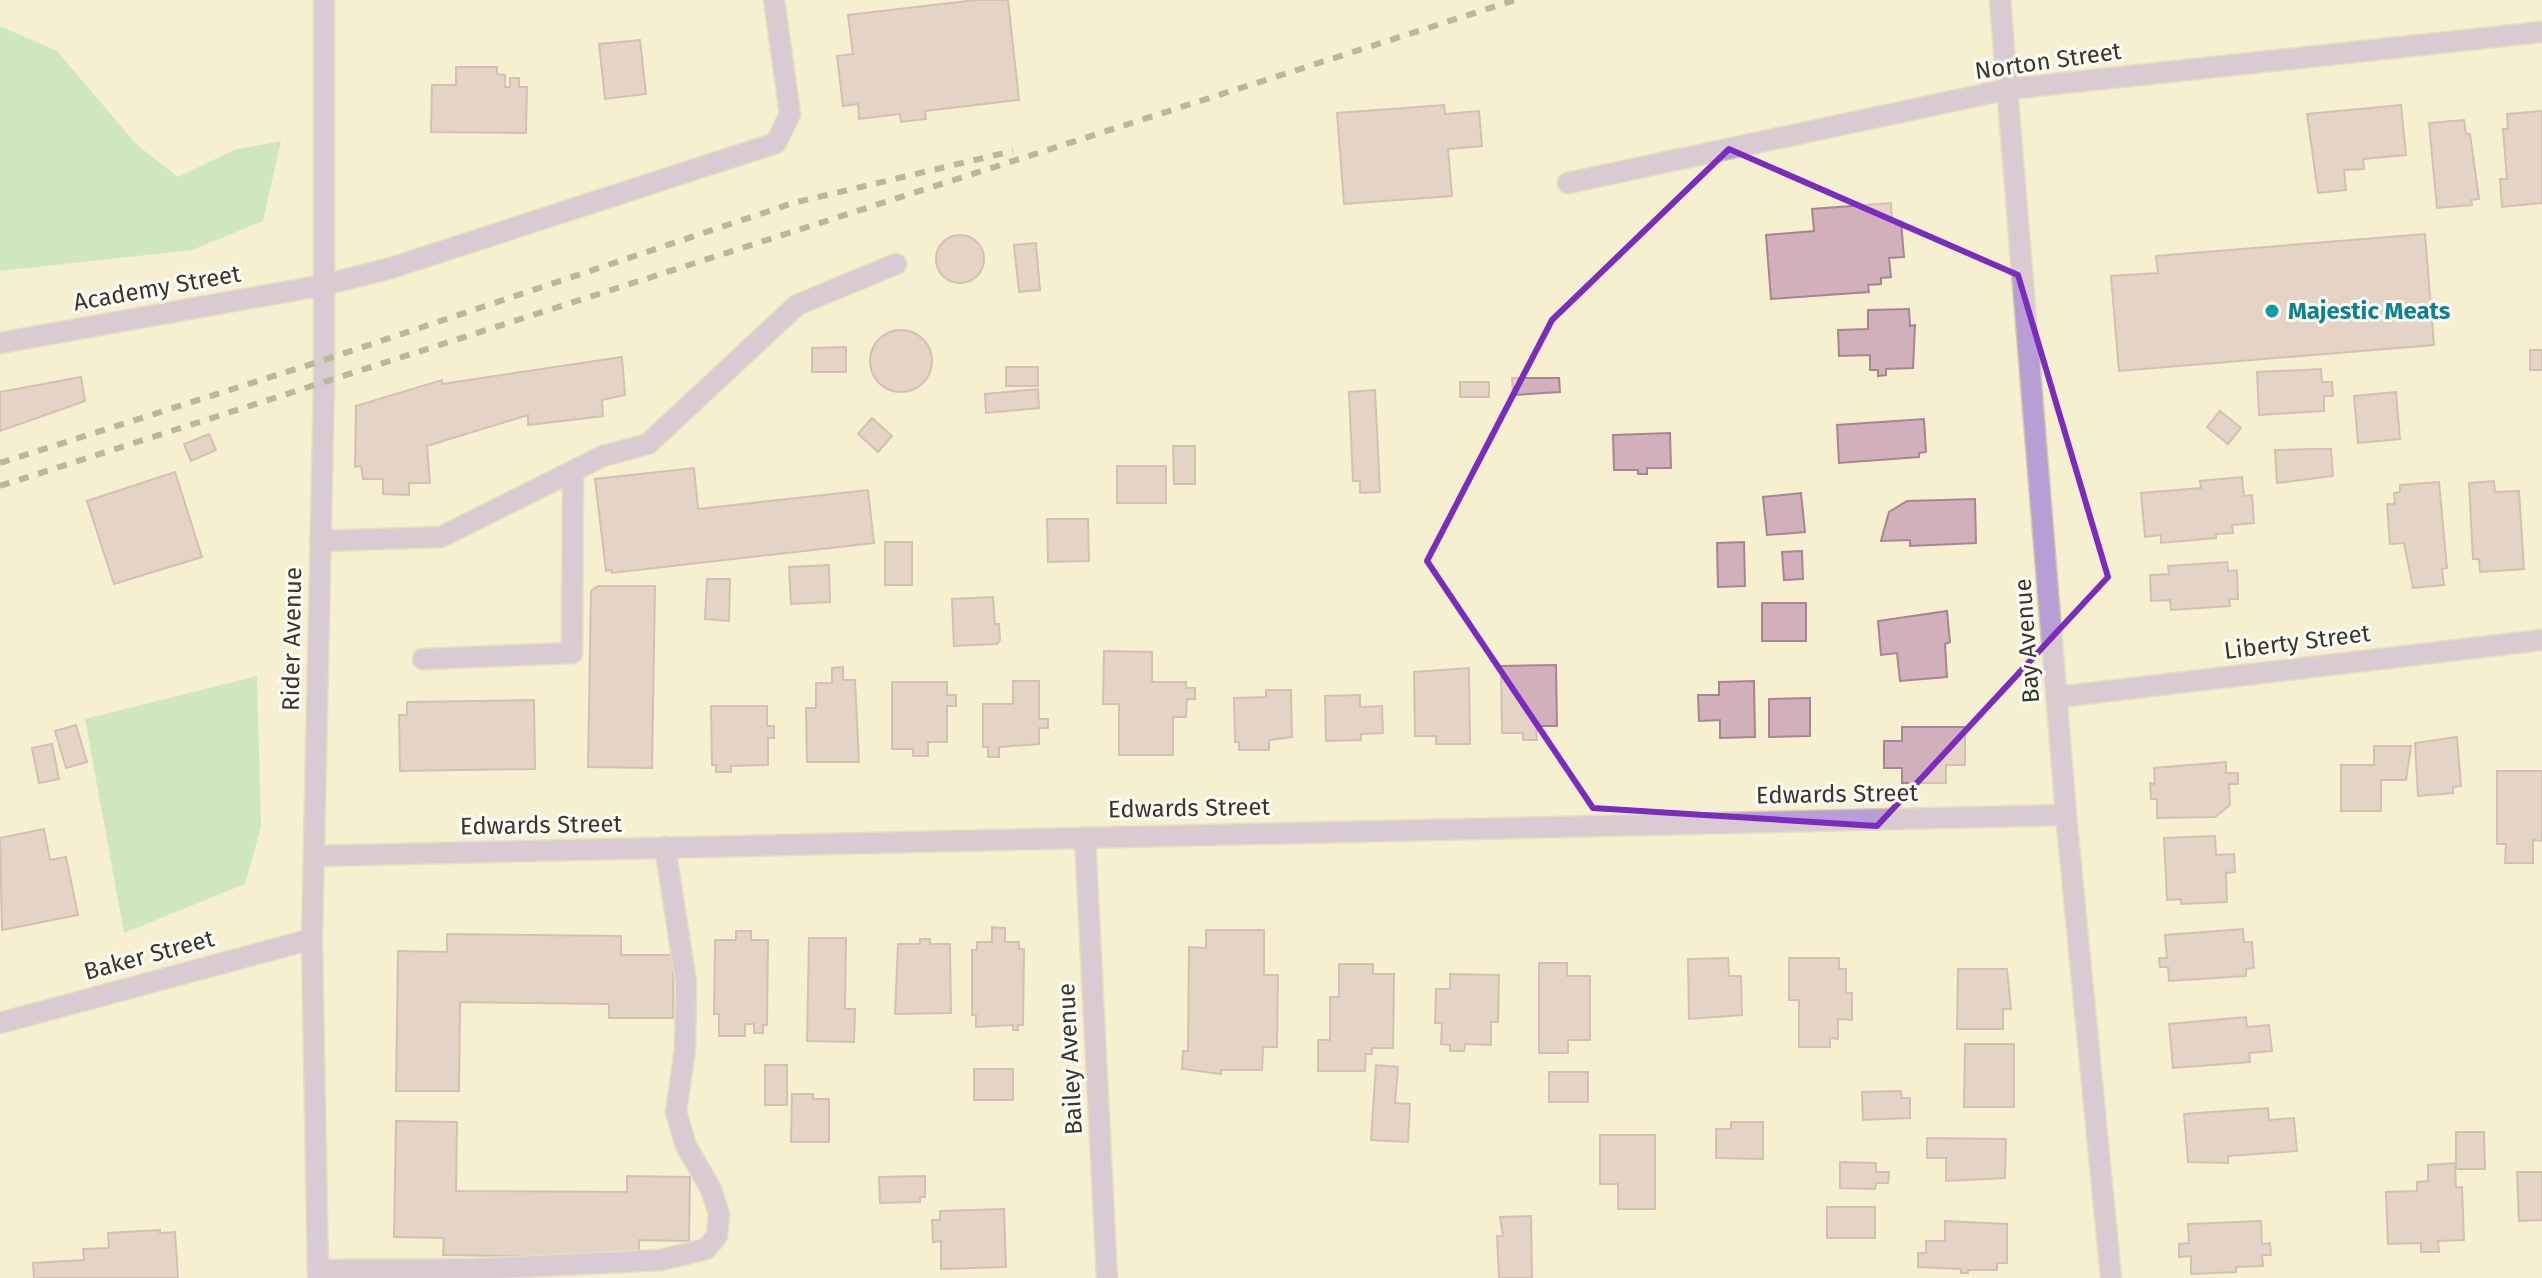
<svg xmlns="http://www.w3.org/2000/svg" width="2542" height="1278" viewBox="0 0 2542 1278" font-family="'Fira Sans',sans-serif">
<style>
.green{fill:#9fdca5}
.building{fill:#d1afbb;stroke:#a68691;stroke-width:2}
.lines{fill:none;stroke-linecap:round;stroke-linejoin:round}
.minor-casing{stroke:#d0cbaf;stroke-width:23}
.minor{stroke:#b89ed4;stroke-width:20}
.rail{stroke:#736f5d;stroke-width:6;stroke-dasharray:10 10;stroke-linecap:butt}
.marked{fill:none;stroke:#7b2cbf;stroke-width:6;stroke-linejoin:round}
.culture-dot{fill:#0f9aa8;stroke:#fefcf6;stroke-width:3}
.labels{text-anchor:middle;stroke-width:6;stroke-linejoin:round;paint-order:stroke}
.street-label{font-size:24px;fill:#39362a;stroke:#fefcf6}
.culture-label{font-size:24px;font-weight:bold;fill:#0d838f;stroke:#fefcf6;text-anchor:start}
</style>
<rect width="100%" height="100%" fill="#f6f0d0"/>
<path class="green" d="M0,26L57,51L136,144L178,177L234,150L281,141L263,221L192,250L0,271Z
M257,676L261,827L245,884L124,933L85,719Z"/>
<path class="building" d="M976,0H1008L1019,100L925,111L926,119L901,122L900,114L859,119L858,104L843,106L837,56L853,54L848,15Z
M640,40L646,94L605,99L599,44Z
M456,67H497V74L505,75V87H510V78H519V87H527L526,133L431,132L432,85H456Z
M1444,105L1445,114L1479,111L1482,146L1448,149L1452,196L1344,204L1337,113Z
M2401,105L2406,155L2363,159L2364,169L2344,170L2346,190L2318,193L2307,114Z
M2542,111V203L2502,207L2500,179H2507L2503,129H2508L2507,114Z
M2464,120L2466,134H2470L2479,199L2471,200L2472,205L2437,208L2429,123Z
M1891,203L1892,222L1901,221L1904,257L1889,258L1891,277L1881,278V284L1868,285L1869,292L1771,299L1766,235L1814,231L1812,209Z
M2425,234L2434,345L2119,371L2111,276L2158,273L2156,256Z
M936 259a24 24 0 1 1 48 0a24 24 0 1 1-48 0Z
M1036,243L1040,290L1019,292L1014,245Z
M1909,309L1910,326L1915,325L1913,368L1886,369V375L1878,376V370H1870V355L1839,356L1838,330L1868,329V310Z
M870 361a31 31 0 1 1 62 0a31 31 0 1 1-62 0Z
M846,347V372H812V348Z
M2530,350H2542V370H2530Z
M622,357L625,395L602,400L603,416L528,425V415L427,446L430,483H409V495L383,494V479H363L361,466L355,467L356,406L442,380V384Z
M1006,367H1038V386H1006Z
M2321,369L2322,382H2332L2333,396H2324V411L2259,415L2257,372Z
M81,377L85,401L0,431V392Z
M1512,378H1559L1560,392L1513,395Z
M1460,382H1489V397H1460Z
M1038,389L1039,408L986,413L985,394Z
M1375,390L1380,492L1360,493V481H1353L1349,392Z
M2396,392L2400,439L2358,443L2354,396Z
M2220,411L2241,428L2228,444L2207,427Z
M872,418L892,436L878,452L858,434Z
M1924,419L1926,452L1919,453V457L1839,463L1837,425Z
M1670,433L1671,468H1647V474H1638V470H1614L1613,435Z
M209,434L216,450L191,461L184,444Z
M1173,446H1195V484H1174Z
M2312,449H2331L2333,476L2277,483L2275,450Z
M1117,466H1166V503H1117Z
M694,468L698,509L868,490L874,543L612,573V570L606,571L595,479Z
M175,472L202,557L114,584L87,501Z
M2242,477L2244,496L2252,495L2254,523L2232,525L2233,533L2216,534V538L2161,543V535L2145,537L2141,493L2201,488L2200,481Z
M2494,481L2495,492L2519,491L2524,569L2480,572L2479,559H2473L2469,483Z
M2439,482L2447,568L2442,569L2444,585L2413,588L2404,543L2390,544L2387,504H2395L2394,493L2400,492V485Z
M1801,493L1805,532L1767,535L1763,497Z
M1975,499L1976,543L1910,546V540L1881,541L1889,512L1907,501Z
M1047,519H1088L1089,561L1048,562Z
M885,542H912V585H885Z
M1744,542L1745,586L1718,587L1717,543Z
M1802,551L1803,579L1784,580L1782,552Z
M2227,562L2228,571L2237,570L2238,599H2229L2230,606L2171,610L2170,600L2151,601L2150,575L2169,574L2168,566Z
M829,565L830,602L791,604L789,567Z
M707,579H730L729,621L705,619Z
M598,586H655L652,768L588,767L591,591Z
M993,597L995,624H999L1000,640L997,644L954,646L952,599Z
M1762,603H1806V641H1762Z
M1947,611L1950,642L1945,644L1947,677L1900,681L1897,653L1881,655L1878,621Z
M1104,651L1152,652V682H1186V688H1195V699H1187L1186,717H1173V755H1119V704H1103Z
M1556,665L1557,726H1536L1537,740H1523V733H1502L1501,666Z
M843,667V680H855L859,762H807L806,708H816V683H832V668Z
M1469,668L1470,744H1436V736H1415L1414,672Z
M1013,681H1039V719H1048V728H1039V744L999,747V757H988V747H983V704H1013Z
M1754,681L1755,737L1720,738V720L1699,721L1698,695H1719V682Z
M892,682H947V695H956V706H947V742H928V756H913V749H892Z
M1266,690H1291L1292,737L1269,740V750H1239V742H1235L1234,698L1266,697Z
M1360,695V707L1382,706L1383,733L1361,734V740L1326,741L1325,696Z
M1810,698V736L1769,737V699Z
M534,700L535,769L400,771L399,715H407V702Z
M711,706H767V726H774V738H768V765L731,766V772H716V765H712Z
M76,725L87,762L66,768L55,731Z
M1902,727H1965V765H1946V783H1902V768H1884V741H1902Z
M2457,737L2461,786L2453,787V793L2418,796L2415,743Z
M52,744L59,779L39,783L32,748Z
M2374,746H2411L2406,780H2381V811H2341V765H2374Z
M2226,762V773H2238V784H2229L2230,805L2215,817L2157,818V799H2151L2150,783L2155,784L2154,768Z
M2497,771H2542V841L2533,840V863H2505L2506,844H2497Z
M44,829L50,860L66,857L78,915L2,930L0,838Z
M2215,836L2216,855L2234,854L2235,872L2226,873L2227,902L2181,904V899L2167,900L2164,838Z
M992,927L1005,928V942H1019V949H1024L1023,1025H1018V1030H1013V1025L976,1027V1015H972V950H977V942H992Z
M2243,929L2244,942H2252L2254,968L2246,969V976L2169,981L2168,967H2160L2159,958H2167L2165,935Z
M1206,930H1264V975H1278L1277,1047H1263L1262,1070H1221V1074L1182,1069L1183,1051H1188L1189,947L1206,948Z
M736,931H751V940H768L767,1025H763V1033H754V1024H745V1036H719V1014H714L715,940H736Z
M447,934L621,936V955H673V1018H609V1004L460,1002L459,1091H396L398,951L447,952Z
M809,938H846L845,1009H855L854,1042L807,1041Z
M920,939H930V944H950L951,1013L895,1014L898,944H920Z
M1728,958L1729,976H1741L1742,1015L1689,1019L1688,959Z
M1789,958H1839V969H1846V993H1852V1020L1838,1019V1039L1830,1038V1047H1799V1000H1789Z
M1539,963H1567V976H1590V1040H1568V1053H1539Z
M1339,964H1373V974H1394L1393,1048H1372V1054H1366L1365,1071H1318V1040H1330V997H1339Z
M1958,969H2007L2011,1009H2003V1029H1957Z
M1450,974L1499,975L1498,1022H1491V1045L1465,1044L1464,1051H1450V1045L1441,1044L1442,1023H1435L1436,989H1450Z
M2246,1017L2247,1027L2269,1025L2272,1051L2249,1053L2250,1062L2173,1068L2169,1024Z
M1965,1044H2014V1107H1964Z
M765,1065H787V1105H765Z
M1376,1065L1398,1067L1395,1103L1410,1104L1408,1142L1371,1140Z
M974,1069H1013V1100H974Z
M1549,1072H1588V1102H1549Z
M1901,1091L1902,1098H1910V1118L1863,1120L1862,1092Z
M792,1094H813V1099H829V1142H791Z
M2268,1108L2269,1120L2294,1118L2297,1151L2228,1156V1163L2188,1162L2184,1114Z
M396,1121L457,1122L456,1191L627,1192V1176L690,1177L689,1241L639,1240V1258L443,1255L444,1238L394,1237Z
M1731,1122H1763V1159L1716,1158V1129H1731Z
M2456,1132H2484L2485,1169H2456Z
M1600,1135H1655V1209H1618V1184H1600Z
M1927,1138L2006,1139L2005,1178L1946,1181V1158H1927Z
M1840,1162L1876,1163V1172H1889L1888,1183H1876L1875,1189L1840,1188Z
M2455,1163L2456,1188L2462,1187L2464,1240L2438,1241L2439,1252H2421V1243L2388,1244L2386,1192L2417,1191V1182L2428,1181V1165Z
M2517,1172H2542V1220L2519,1221Z
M925,1176V1197H920V1202L880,1203L879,1177Z
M1827,1207H1875V1238H1827Z
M1004,1209L1006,1267L941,1269V1241L933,1242L932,1220H940V1211Z
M1531,1216L1532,1278H1499L1497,1236H1503L1500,1217Z
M1945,1221L2007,1224V1263H1997V1270H1968V1273H1961V1269L1918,1267V1253H1926V1241H1945Z
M2261,1221L2262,1244L2270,1243L2271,1255H2262L2263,1266L2236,1267V1272L2191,1274V1256L2179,1257V1244L2189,1243L2188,1224Z
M160,1230V1233L175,1232L178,1278H34L33,1263L84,1260L83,1249L109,1248L108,1233Z"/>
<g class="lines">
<g class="minor-casing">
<path id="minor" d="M2000,0L2066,815L2111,1278
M1568,183L2009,89L2542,32
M0,343L324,285L391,268L776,143L790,114L774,0
M320,541L441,537L603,456L648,444L797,305L896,264
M423,659L572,653L573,471
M2058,697L2542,640
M1085,837L1107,1278
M314,856L2066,815
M0,1023L312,939
M318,1270L476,1269L661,1260L706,1249L717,1236L719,1214L711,1189L686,1146L676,1112L685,1049L686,982L665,847
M318,1278L312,939L324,383V0"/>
</g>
<use href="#minor" class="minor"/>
<path class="rail" d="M0,463L324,360L793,203L1013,151
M0,486L1515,0"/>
</g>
<path d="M0 0H2542V1278H0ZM1729,149L2018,275L2108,577L1877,826L1593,808L1427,561L1552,320Z" fill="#f6f0d0" fill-opacity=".55" fill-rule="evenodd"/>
<path class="marked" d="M1729,149L2018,275L2108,577L1877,826L1593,808L1427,561L1552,320Z"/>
<circle class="culture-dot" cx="2272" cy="311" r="8"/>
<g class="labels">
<g class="street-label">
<text transform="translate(2048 61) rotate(-8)" y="8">Norton Street</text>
<text transform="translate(157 288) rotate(-10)" y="8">Academy Street</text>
<text transform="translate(292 639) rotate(-89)" y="8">Rider Avenue</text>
<text transform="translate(2027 641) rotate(-94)" y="8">Bay Avenue</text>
<text transform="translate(2297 642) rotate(-7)" y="8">Liberty Street</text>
<text transform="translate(1837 794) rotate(-1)" y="8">Edwards Street</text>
<text transform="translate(1189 808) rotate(-1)" y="8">Edwards Street</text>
<text transform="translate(541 825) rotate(-1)" y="8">Edwards Street</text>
<text transform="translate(149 955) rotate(-15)" y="8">Baker Street</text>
<text transform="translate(1070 1059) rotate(-93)" y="8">Bailey Avenue</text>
</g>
<g class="culture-label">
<text x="2288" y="319">Majestic Meats</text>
</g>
</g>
</svg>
